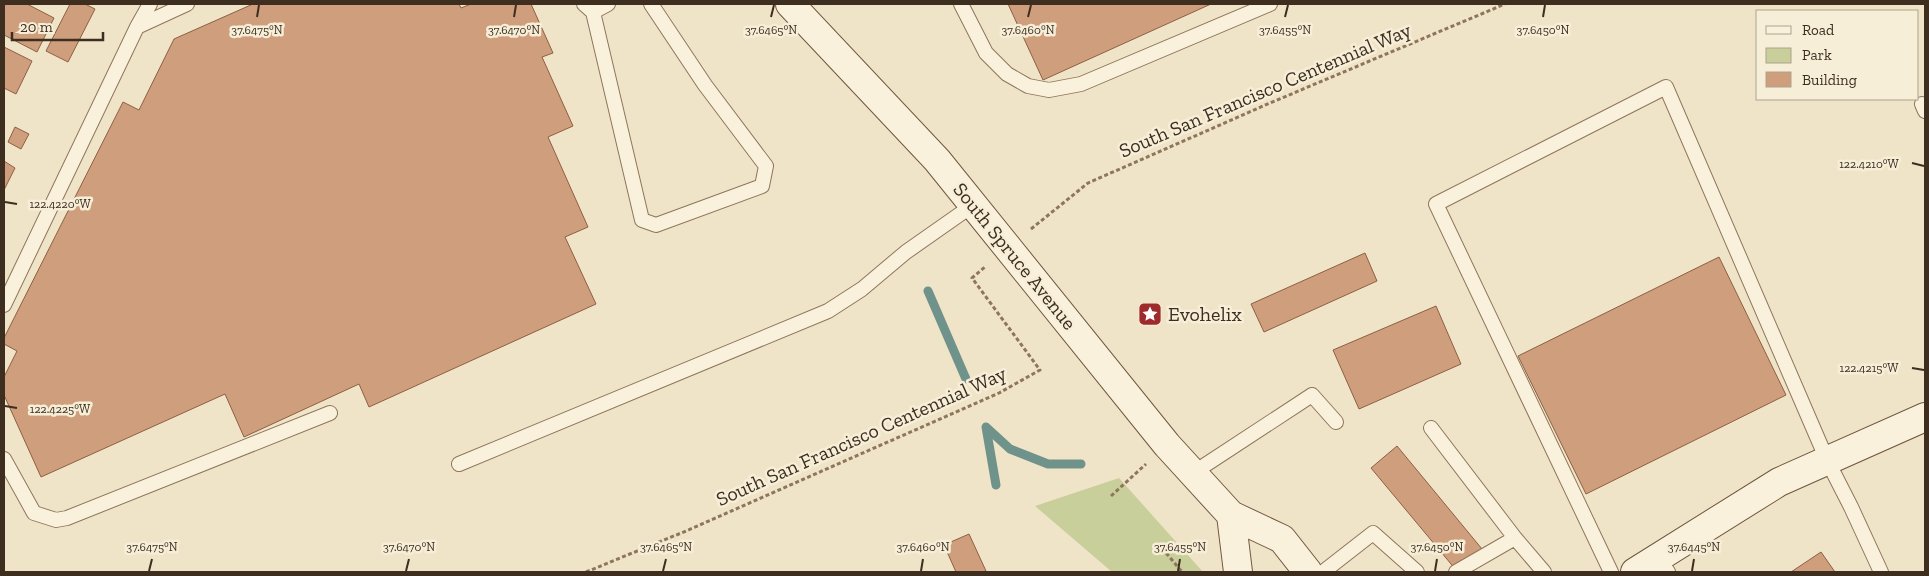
<svg xmlns="http://www.w3.org/2000/svg" width="1929" height="576" viewBox="0 0 1929 576" font-family="'Zilla Slab',serif">
<style>
.green{fill:#c9cf9b}
.lines{fill:none;stroke-linecap:round;stroke-linejoin:round}
.stream{stroke:#6f938a;stroke-width:9}
.building{fill:#cf9f7d;stroke:#8d5f41}
.lane-casing{stroke:#8d765c;stroke-width:16}
.secondary-casing{stroke:#6f573f;stroke-width:30}
.path{stroke:#8d765c;stroke-width:3;stroke-dasharray:4 2.5;stroke-linecap:butt}
.lane{stroke:#faf1dc;stroke-width:14}
.secondary{stroke:#faf1dc;stroke-width:28}
.ticks{fill:none;stroke:#3d2e20;stroke-width:2}
.labels{text-anchor:middle;stroke-width:5;stroke-linejoin:round;paint-order:stroke}
.street-label{font-size:20px;fill:#3d2e20;stroke:#f7eed8}
.poi-label{font-size:20px;fill:#3d2e20;stroke:#f7eed8;text-anchor:start}
.ticks-label{font-size:12px;text-anchor:middle;fill:#3d2e20;stroke:#f7eed8;stroke-width:5;stroke-linejoin:round;paint-order:stroke}
</style>
<rect width="100%" height="100%" fill="#f0e4c8"/>
<path class="green" d="M1119,478L1203,572H1112L1035,506Z"/>
<g class="lines">
<path class="stream" d="M928,291L966,379
M986,427L1010,449L1048,464H1081
M986,427L996,485"/>
</g>
<path class="building" d="M4,4H27L54,18L37,52L4,35Z
M70,4H85L95,9L68,62L46,51Z
M253,4H459L461,8L471,4H531L553,53L542,57L573,126L548,137L588,227L565,237L596,304L369,407L359,384L244,437L225,394L41,477L4,395V377L17,351L4,344V338L123,102L139,110L174,39Z
M1008,4H1211L1043,80Z
M4,47L32,61L16,94L4,88Z
M15,127L29,134L21,149L8,142Z
M4,161L15,168L4,190Z
M1365,253L1377,281L1264,332L1251,304Z
M1719,257L1786,395L1586,494L1518,356Z
M1436,306L1461,364L1359,409L1333,350Z
M1397,446L1482,549L1456,570L1371,468Z
M969,534L986,571L982,572H956L944,545Z
M1821,552L1835,572H1791Z"/>
<g class="lines">
<g class="lane-casing">
<path id="lane" d="M584,4L593,12L642,220L656,225L762,186L766,166L705,85L651,4
M961,4L986,53L1007,74L1028,86L1049,90L1081,84L1270,4
M593,12L608,4
M137,27L150,4
M1922,104L1925,111
M4,305L137,27L187,4
M1431,428L1515,538L1544,572
M4,459L34,513L56,520L67,518L330,413
M459,464L828,311L862,289L906,252L973,205
M1193,473L1312,395L1336,422
M1658,557L1668,572
M1323,572L1373,533L1417,572
M1456,572L1515,538
M1611,572L1436,204L1666,87L1827,460L1851,507L1881,572"/>
</g>
<g class="secondary-casing">
<path id="secondary" d="M790,4L937,160L1167,445L1231,515L1282,539L1308,572
M1231,515L1238,572
M1635,572L1779,482L1925,417"/>
</g>
<path class="path" d="M1031,229L1088,183L1270,103L1505,4
M1111,496L1146,464
M1162,548L1182,572
M586,572L686,531L999,393L1040,370L972,278L986,266"/>
<use href="#lane" class="lane"/>
<use href="#secondary" class="secondary"/>
</g>
<path class="ticks" d="M257,17L259,5M514,17L516,5M771,17L774,5M1028,17L1031,5M1285,17L1288,5M1543,17L1545,5M1912,163L1924,166M5,202L17,204M1912,368L1924,370M5,406L17,408M149,571L152,559M406,571L409,559M663,571L666,559M921,571L923,559M1178,571L1180,559M1435,571L1437,559M1692,571L1694,559"/>
<defs>
<g id="sight-square" transform="scale(1.25)"><rect x="-9" y="-9" width="18" height="18" rx="4" fill="#9e2a2b" stroke="#f7eed8"/><path d="M0-6L1.8-2.2L6-1.7L2.9 1.2L3.7 5.4L0 3.3L-3.7 5.4L-2.9 1.2L-6-1.7L-1.8-2.2Z" fill="#fff"/></g>
</defs>
<g fill-rule="evenodd">
<use href="#sight-square" x="1150" y="314"/>
</g>
<g class="labels">
<g class="street-label">
<text transform="translate(1265 90) rotate(-23)" y="7">South San Francisco Centennial Way</text>
<text transform="translate(1015 256) rotate(51)" y="7">South Spruce Avenue</text>
<text transform="translate(861 436) rotate(-24)" y="7">South San Francisco Centennial Way</text>
</g>
<g class="poi-label">
<text x="1168" y="321">Evohelix</text>
</g>
</g>
<g class="ticks-label">
<text x="257" y="34">37.6475°N</text>
<text x="514" y="34">37.6470°N</text>
<text x="771" y="34">37.6465°N</text>
<text x="1028" y="34">37.6460°N</text>
<text x="1285" y="34">37.6455°N</text>
<text x="1543" y="34">37.6450°N</text>
<text x="1869" y="168">122.4210°W</text>
<text x="60" y="208">122.4220°W</text>
<text x="1869" y="372">122.4215°W</text>
<text x="60" y="413">122.4225°W</text>
<text x="152" y="551">37.6475°N</text>
<text x="409" y="551">37.6470°N</text>
<text x="666" y="551">37.6465°N</text>
<text x="923" y="551">37.6460°N</text>
<text x="1180" y="551">37.6455°N</text>
<text x="1437" y="551">37.6450°N</text>
<text x="1694" y="551">37.6445°N</text>
</g>
<rect width="1929" height="576" fill="none" stroke="#3d2e20" stroke-width="10"/>
<rect x="1756" y="10" width="162" height="90" fill="#f7eed8" stroke="#ada18e"/>
<rect x="1766" y="26" width="25" height="8" fill="#faf1dc" stroke="#ada18e"/>
<text x="1802" y="35" font-size="15" fill="#3d2e20">Road</text>
<rect x="1766" y="48" width="25" height="15" fill="#c9cf9b" stroke="#ada18e"/>
<text x="1802" y="60" font-size="15" fill="#3d2e20">Park</text>
<rect x="1766" y="72" width="25" height="15" fill="#cf9f7d" stroke="#ada18e"/>
<text x="1802" y="85" font-size="15" fill="#3d2e20">Building</text>
<path d="M12 32v8h91v-8" fill="none" stroke="#3d2e20" stroke-width="2.5"/>
<text x="20" y="32" font-size="15" fill="#3d2e20" stroke="#f7eed8" stroke-width="4" paint-order="stroke">20 m</text>
</svg>
